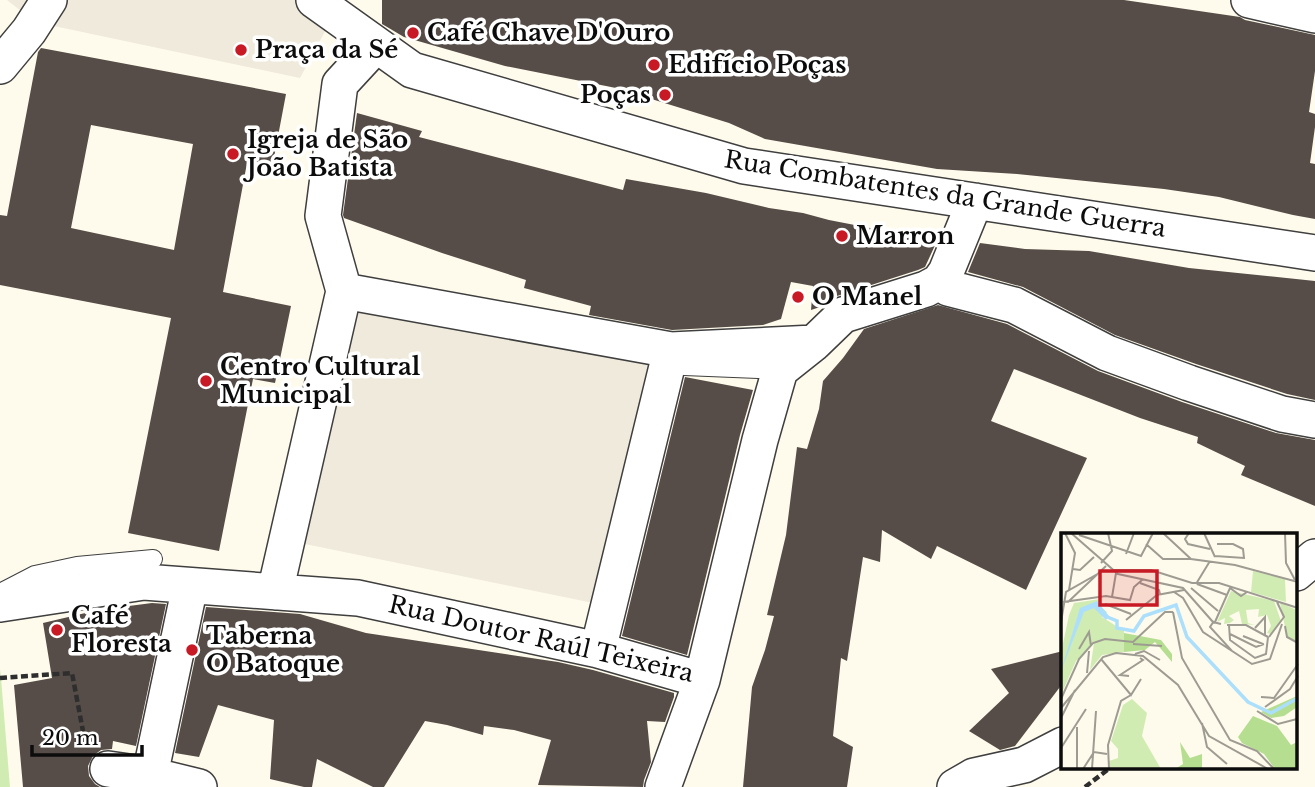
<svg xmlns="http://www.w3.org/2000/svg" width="1315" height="787" viewBox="0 0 1315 787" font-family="'Libre Baskerville',serif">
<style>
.green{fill:#d1ecb3}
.plaza{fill:#efeadb}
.building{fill:#564d48;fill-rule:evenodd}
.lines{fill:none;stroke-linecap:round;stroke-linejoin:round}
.lane-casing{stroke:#3f3f3f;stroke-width:20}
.street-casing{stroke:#3f3f3f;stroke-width:38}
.path{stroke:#2e2e2e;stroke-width:4.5;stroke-dasharray:7 3.5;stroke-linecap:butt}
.lane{stroke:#fff;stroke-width:18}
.street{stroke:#fff;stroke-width:35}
.poi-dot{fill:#c71a25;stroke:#fff;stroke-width:2.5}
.labels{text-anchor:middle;stroke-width:7;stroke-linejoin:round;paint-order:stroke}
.poi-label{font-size:24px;font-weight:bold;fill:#0c0c0c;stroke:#fff;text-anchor:start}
.street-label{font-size:24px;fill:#0c0c0c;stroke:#fff}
.inset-river{fill:none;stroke:#acdffb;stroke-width:3.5}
.inset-road{fill:none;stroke:#9e9b92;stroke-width:2}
.view{fill:#c71a25;fill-opacity:0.15;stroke:#c71a25;stroke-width:3.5}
.inset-edge{fill:none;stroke:#0c0c0c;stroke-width:3.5}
</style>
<rect width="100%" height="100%" fill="#fffbec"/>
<path class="green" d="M0,669L1,678L10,787H0Z"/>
<path class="plaza" d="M7,0H342L300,78L35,22Z
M344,291L671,350L598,604L305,544Z"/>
<path class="building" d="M382,0H1124L1240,17L1245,20L1315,35V71L1309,112L1315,114V127L1310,163L1315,164V219L1293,215L1219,197L1164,189L1017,174L937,169L765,139L729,123L616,88L505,66L404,37L382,24Z
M41,48L286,94L272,168L247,163L223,292L291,306L275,383L253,379L219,551L128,533L171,318L0,285V215L7,216L38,52ZM91,125L193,144L174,250L71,228Z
M357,113L422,131L419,137L623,190L626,179L706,193L769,208L803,213L829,220L937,241L925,267L918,270L837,296L823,306L811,310L813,286L791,282L781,319L763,325L672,330L589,315L591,306L524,288L526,280L442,253L344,218L343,215Z
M980,243L1025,249L1089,251L1189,268L1315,281V400L1287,394L1196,364L1115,335L1023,287L968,272Z
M938,305L1007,324L1098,371L1182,402L1276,433L1315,440V506L1241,475L1245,466L1197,443L1198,437L1140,418L1014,369L991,421L1087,458L1026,590L937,546L931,559L882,530L880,562L863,557L847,661L841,658L833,736L853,747L847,787H743L752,687L765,650L774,616L767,615L786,535L797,447L807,449L819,409L823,381L843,358L864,329Z
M685,377L753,390L740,435L687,655L622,636Z
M152,603L166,604L136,746L113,741L112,749L101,750L93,756L88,766L89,776L95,784L100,787H23L14,685L52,678L43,623L98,610Z
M206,607L300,614L366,633L558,662L593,670L674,693V697L665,722L647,721L651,762L644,780L643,787L538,785L551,740L514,730L484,726L483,735L447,725L425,721L384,787H373L317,759L312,787H304L270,779L274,720L218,705L199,757L175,753Z
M1063,651V683L1015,746L1000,750L969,731L1009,693L991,669Z"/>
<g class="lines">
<g class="lane-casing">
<path id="lane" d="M684,366L780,370
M0,593L35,575L77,566L153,559"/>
</g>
<g class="street-casing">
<path id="street" d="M314,0L412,70L744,166L1315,253
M1249,0L1315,15
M0,66L29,31L49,0
M939,282L948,288L1014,305L1107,353L1189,383L1282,414L1315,420
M344,291L671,350L814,343
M1296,573L1315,557
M275,592L344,291L323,216L340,84L376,45
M0,604L144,582L358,598L598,650L702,680L760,440L780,370L814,343L843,315L926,289L939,282L946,272L975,201
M598,650L671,350
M108,769L150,775L199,787
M150,775L190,586
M663,787L702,680
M955,787L974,776L1024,765L1063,745"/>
</g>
<path class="path" d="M0,678L72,673L85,742
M1085,787L1110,768"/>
<use href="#lane" class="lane"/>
<use href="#street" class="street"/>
</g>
<g class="poi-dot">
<circle cx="413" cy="33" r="7"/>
<circle cx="241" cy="50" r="7"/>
<circle cx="654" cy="65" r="7"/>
<circle cx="665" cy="95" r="7"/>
<circle cx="233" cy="154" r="7"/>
<circle cx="842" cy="236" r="7"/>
<circle cx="798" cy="297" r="7"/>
<circle cx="206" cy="381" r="7"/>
<circle cx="57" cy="630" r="7"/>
<circle cx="192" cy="650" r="7"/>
</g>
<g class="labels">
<g class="poi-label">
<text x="427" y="41">Café Chave D'Ouro</text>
<text x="255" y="58">Praça da Sé</text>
<text x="668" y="73">Edifício Poças</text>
<text x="651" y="103" text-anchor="end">Poças</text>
<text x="247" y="148">Igreja de São<tspan x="247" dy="28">João Batista</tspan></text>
<text x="856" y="244">Marron</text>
<text x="812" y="305">O Manel</text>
<text x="220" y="375">Centro Cultural<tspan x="220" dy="28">Municipal</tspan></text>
<text x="71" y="624">Café<tspan x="71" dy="28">Floresta</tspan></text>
<text x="206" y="644">Taberna<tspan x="206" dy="28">O Batoque</tspan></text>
</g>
<g class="street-label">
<text transform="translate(945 194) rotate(9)" y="8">Rua Combatentes da Grande Guerra</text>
<text transform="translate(541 639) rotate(13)" y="8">Rua Doutor Raúl Teixeira</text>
</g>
</g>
<g transform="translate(1061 533)">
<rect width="236" height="236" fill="#fffbec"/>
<path d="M192,38L224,46L225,69L190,59ZM170,58L213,68L220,88L210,101L206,100L210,93L206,82L197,84L198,76L185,77L187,90L194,92L181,91L178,78L168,83L173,87L169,90L163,91L164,85L156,89ZM39,66L40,74L46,79L41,84L63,98V119L41,122L29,137L33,110L15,128L0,162V120L8,82L13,70ZM219,70L236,77V109L226,104ZM71,166L86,180L81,203L100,236H49L48,228L57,225V216L50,208L62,172Z" fill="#d1ecb3"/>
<path d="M63,100L100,107L111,121V129L94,109L84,117L63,119ZM236,163V174L223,183L210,185L200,179ZM192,183L216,193L230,212L236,209V236H214L203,221L181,210L177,204ZM119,209L129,225L141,221V236H114L122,231Z" fill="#b5de91"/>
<path d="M36,68L48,83L45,87L33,75L23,79L0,138L19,75Z" fill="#acdffb"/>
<path class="inset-river" d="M44,83L56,88V95L73,98L83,83L115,72L126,104L187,169L210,180L237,165"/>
<path class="inset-road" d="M4,0L14,20L8,57M10,0L57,41L122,55L152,89L160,91M102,0L130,26L174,32L237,49M128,0L124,6L127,11L149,16M143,0L154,24M224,0L225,30L234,47M18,2L80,23L92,0M85,11L102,26H130M65,21L73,0M154,23L183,25L182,16L172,11H156M40,30L51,18L47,0M12,36L19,37L33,24M51,37H90L131,50H158L237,75M79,50L98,57L99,61M135,51L149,28M136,51L166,62M130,55L157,78M113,59L122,65L142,99L191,131L209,126L221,91M51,64L55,40M2,69L45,63L69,67L73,54L81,47M7,69L45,33M44,71L70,81M112,79L121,125L169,207L196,218L213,236M65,87L96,62L123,57M153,88L149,94L171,118M0,89L5,59L40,39M154,89L169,55L180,63L186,59M166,92H185L207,104M168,92L169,107L194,125L205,121L207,104M224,93L226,104L237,110M194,95L204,84V102M169,101L195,114L203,111M182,103L202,111M208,104L223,84L216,69M72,111L101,113M18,116L28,99L30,113M74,121L83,118L99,127M40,126L70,162L80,146M26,140L28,118M68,143L59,142L82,127L79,125M200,164L213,165L237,131M0,166L18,126L32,110L44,106L72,109L104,79H112M204,174L229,156L237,143M0,175L42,124L55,120L82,123L117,152L148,203L207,236M196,178L217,191L236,186M0,185L14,157M141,190L146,214L166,231M0,215L25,176M16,236V194M22,236L33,219L46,221M31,236L35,178M48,236L47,212L60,168L70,162"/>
<path class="view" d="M39,38H96V72H39Z"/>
<rect width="236" height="236" class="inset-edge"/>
</g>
<path d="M32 745v10h110v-10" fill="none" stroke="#0c0c0c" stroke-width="3.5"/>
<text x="42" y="745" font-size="21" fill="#0c0c0c" stroke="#ffffff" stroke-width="5" paint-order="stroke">20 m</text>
</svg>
